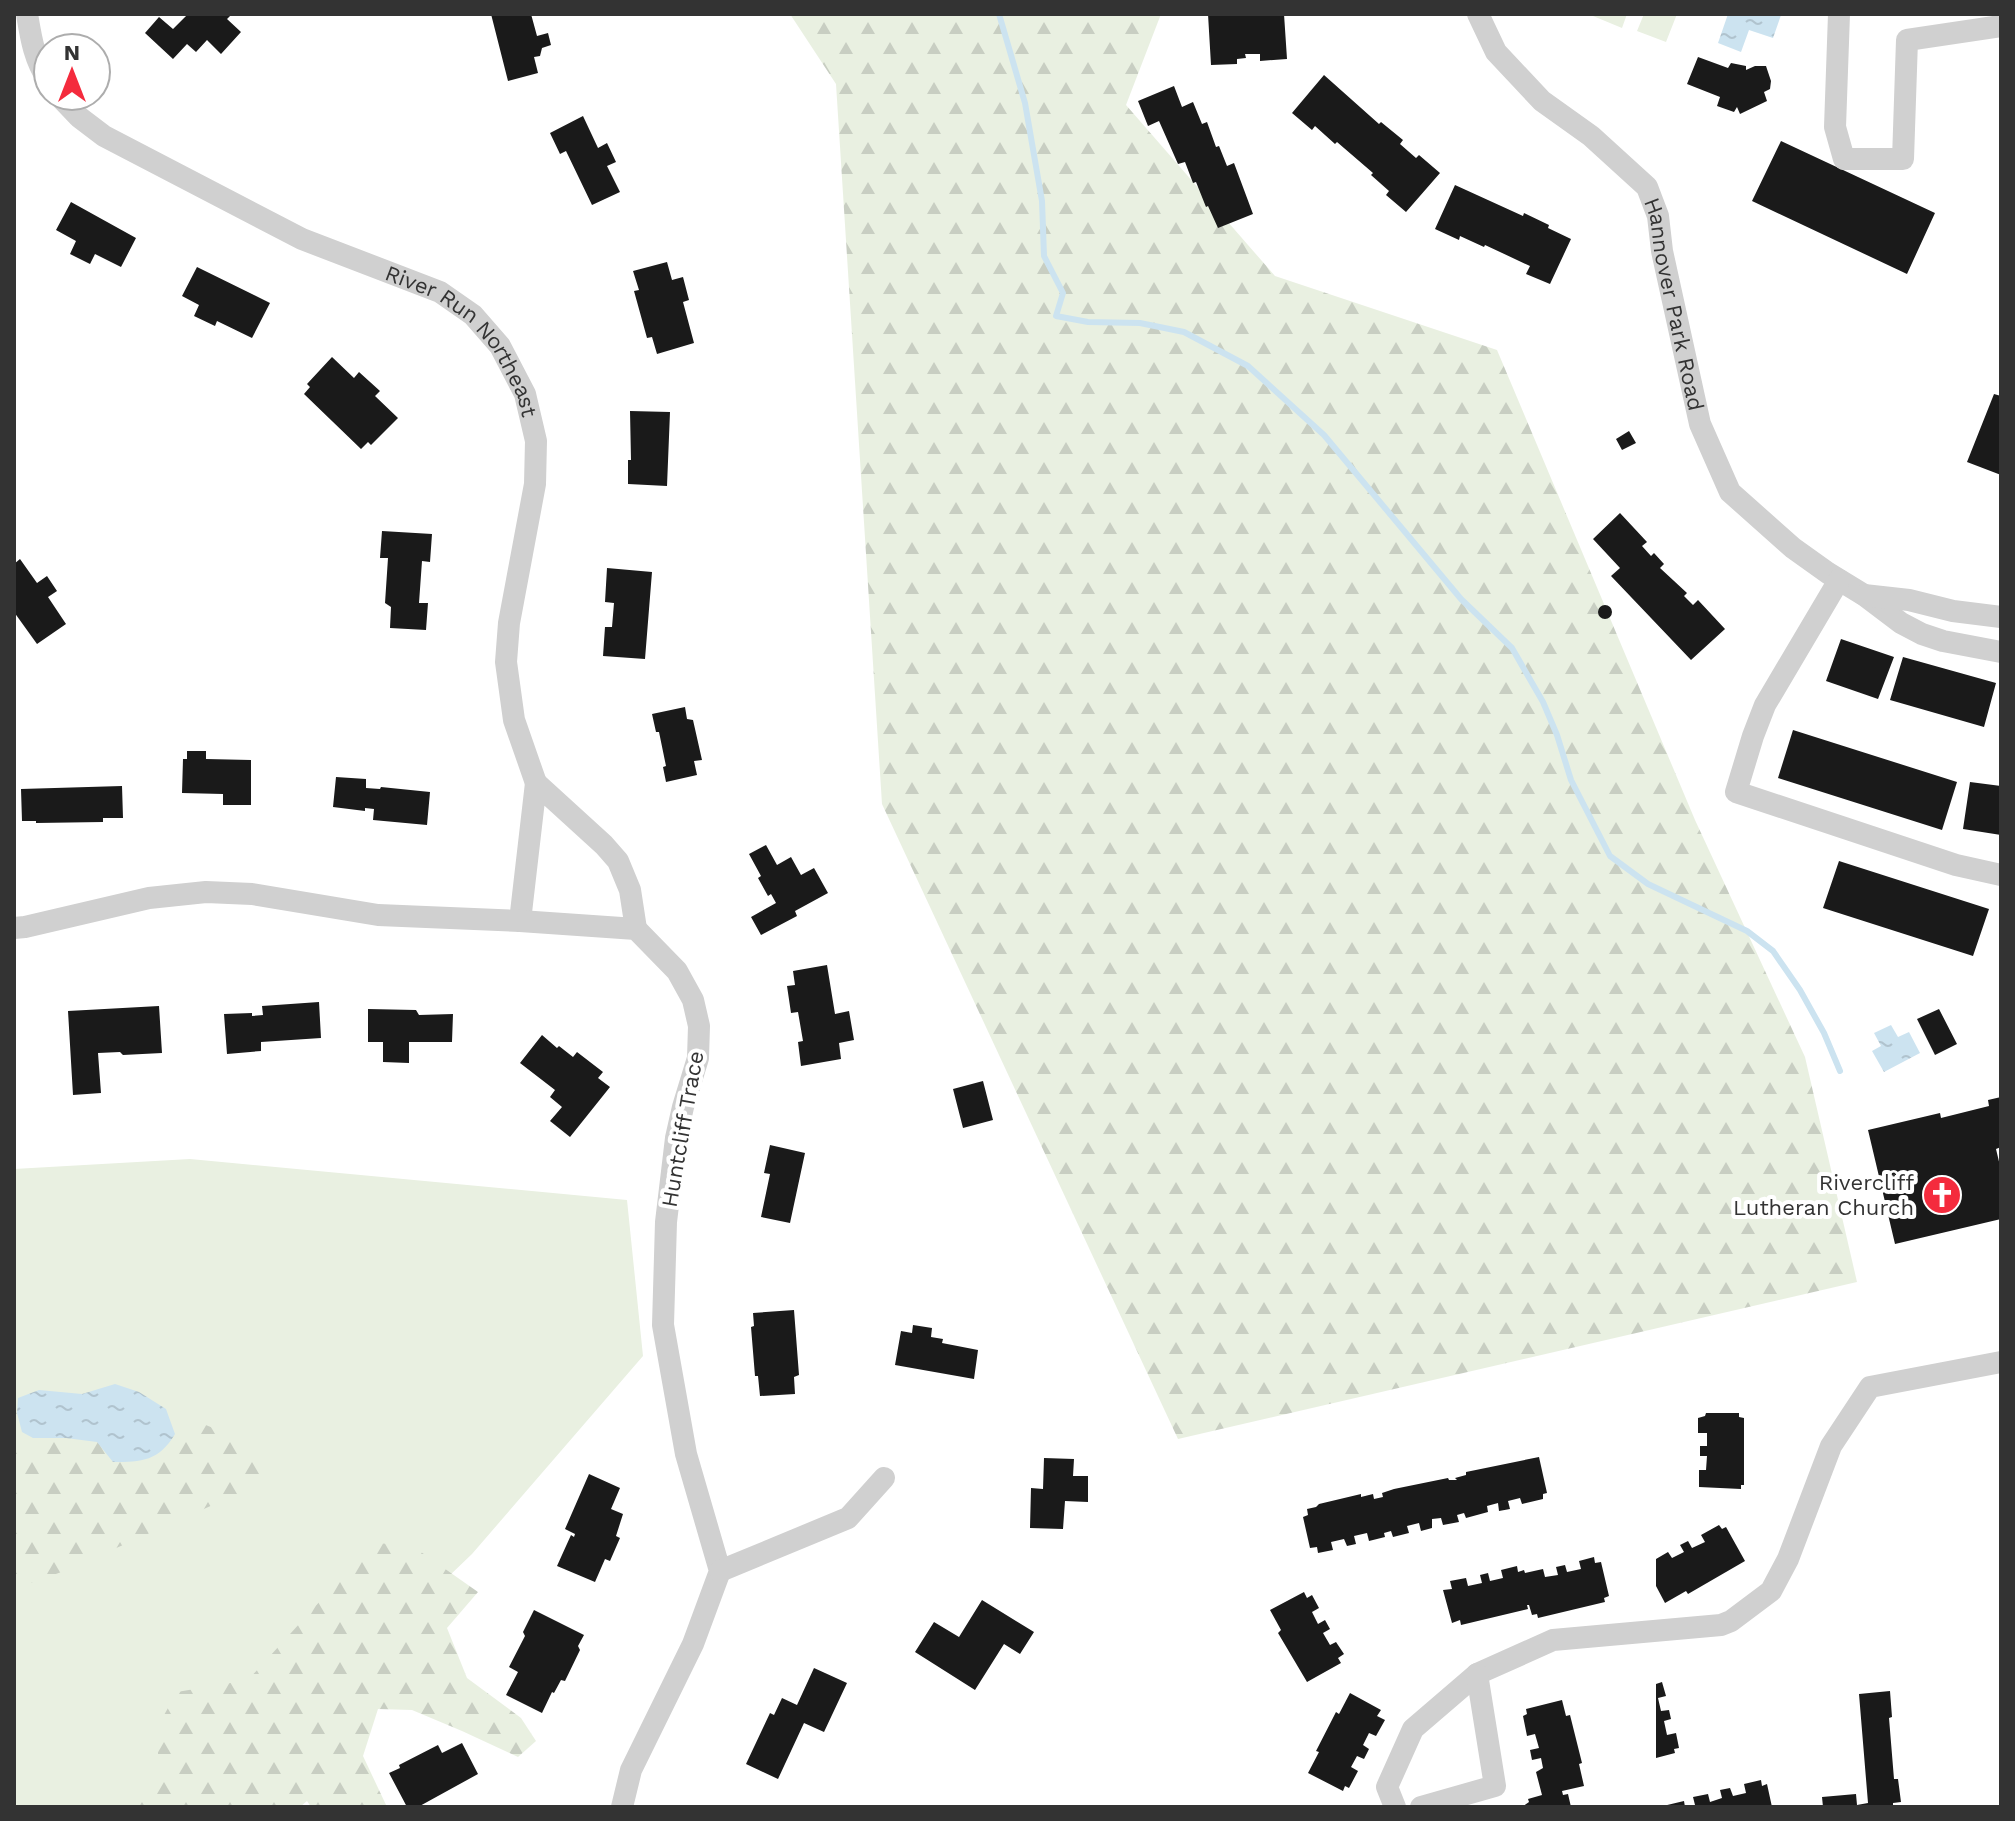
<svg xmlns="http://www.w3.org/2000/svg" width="2015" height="1821" viewBox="0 0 2015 1821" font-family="'Work Sans',sans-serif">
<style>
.grass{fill:#e9f0e1}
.forest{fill:url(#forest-firs)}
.water{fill:url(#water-ripples)}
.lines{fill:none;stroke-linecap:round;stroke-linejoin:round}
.stream{stroke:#cce3f0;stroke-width:6}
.building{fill:#1a1a1a}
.street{stroke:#d0d0d0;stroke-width:22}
.labels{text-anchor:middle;stroke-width:8;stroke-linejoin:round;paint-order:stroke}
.street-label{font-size:22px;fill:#333;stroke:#fff}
.poi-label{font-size:22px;fill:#333;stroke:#fff;text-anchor:end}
</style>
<defs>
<pattern id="forest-firs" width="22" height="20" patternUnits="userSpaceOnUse" patternTransform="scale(2)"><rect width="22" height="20" fill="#e9f0e1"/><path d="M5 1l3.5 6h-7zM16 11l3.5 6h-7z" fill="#c8cec2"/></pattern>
<pattern id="water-ripples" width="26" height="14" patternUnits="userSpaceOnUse" patternTransform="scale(2)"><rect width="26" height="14" fill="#cce3f0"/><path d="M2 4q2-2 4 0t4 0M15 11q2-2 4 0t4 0" fill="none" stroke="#b0c3ce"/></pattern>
</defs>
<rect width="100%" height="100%" fill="#fff"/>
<path class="grass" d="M1594,14H1627L1622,28L1593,16Z
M1644,14H1677L1666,42L1637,31Z
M190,1159L627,1200L643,1356L472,1554L208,1807H14V1169Z"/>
<path class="forest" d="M790,14H1161L1126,105L1275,276L1497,350L1695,820L1805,1057L1857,1282L1178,1439L882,804L836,84Z
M18,1398L17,1413L22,1432L33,1438H66L97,1442L175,1434L166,1409L248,1442L271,1479L67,1570L14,1589V1400Z
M373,1543L411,1545L478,1592L447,1628L467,1678L521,1718L536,1741L518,1757L462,1731L412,1710L378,1709L363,1756L387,1807H311L307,1801L300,1807H117L157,1783L159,1724L177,1692L248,1680Z"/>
<path class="water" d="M1728,14H1777L1781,15L1773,38L1749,30L1741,52L1718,43Z
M1891,1025L1898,1037L1909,1032L1920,1053L1884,1072L1872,1051L1881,1046L1874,1033Z
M115,1384L139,1392L166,1409L175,1434C159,1461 142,1462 113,1462L97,1442L66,1438H33L22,1432L17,1413L18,1398L39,1390L82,1394Z"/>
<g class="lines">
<path class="stream" d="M999,14L1025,103L1042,201L1044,256L1063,293L1056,316L1088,322L1140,323L1184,332L1248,366L1324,435L1461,599L1512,648L1543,702L1557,735L1571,780L1610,856L1648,884L1747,931L1773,951L1800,990L1824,1033L1840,1071"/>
</g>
<path class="building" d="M188,14H232L227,19L241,32L221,54L207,40L196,52L187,44L173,59L145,33L159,17L173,29Z
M491,14H531L537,36L548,33L551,45L542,48L540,56L534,57L538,73L508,81Z
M1208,14H1284L1287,59L1260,61V54H1245L1246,58L1237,59V64L1211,65Z
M1698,57L1728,68L1731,63L1746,66V70L1755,66H1766L1771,81L1770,89L1764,92L1767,101L1740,114L1737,107L1734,112L1717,106L1720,97L1687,84Z
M1324,75L1379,124L1381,122L1403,140L1400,144L1416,158L1419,155L1440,173L1406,212L1386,195L1389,191L1371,175L1373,173L1337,142L1335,144L1315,126L1312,130L1292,113Z
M1174,86L1182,107L1193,102L1202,124L1207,122L1216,147L1219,146L1227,166L1234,163L1253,214L1218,228L1208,206L1206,207L1196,182L1193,183L1185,162L1178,164L1159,121L1148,126L1138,101Z
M583,116L598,148L607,143L616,162L607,166L620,192L592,205L566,151L560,154L550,133Z
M1781,141L1935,213L1907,274L1752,201Z
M1455,185L1523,216L1524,213L1549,225L1548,228L1571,239L1550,284L1526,274L1530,266L1485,245L1484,247L1460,236L1459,240L1435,229Z
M71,202L136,238L121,267L95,254L90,264L70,254L76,241L56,230Z
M667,262L672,280L683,277L689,300L683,302L694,343L657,354L652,337L647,338L634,291L639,290L633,271Z
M197,267L270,303L252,338L217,321L215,326L194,316L199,305L182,296Z
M332,357L354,378L359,372L380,391L375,396L398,418L371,445L368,442L361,449L304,394L310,387L307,384Z
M1994,394L2001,396V475L1967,462Z
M630,411L670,412L667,486L628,484V460H631Z
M1629,431L1636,443L1622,450L1616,439Z
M1620,513L1647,542L1642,546L1651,556L1654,553L1664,564L1660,568L1687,593L1684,596L1693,605L1698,600L1725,629L1691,660L1611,576L1620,568L1593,539Z
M382,531L432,534L430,562L422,561L419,603H428L426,630L390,628L391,607L385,603L388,558H380Z
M20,559L37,583L47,576L57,591L48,597L66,624L37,644L14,612V564Z
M607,568L652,572L645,659L603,656L605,627H612L614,603L605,602Z
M1598 612a7 7 0 1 1 14 0a7 7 0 1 1-14 0Z
M1841,639L1894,657L1878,699L1826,681Z
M1903,657L1996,683L1984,727L1890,700Z
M685,707L687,719L693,720L702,760L694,761L697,775L666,782L663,767L666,766L659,732H656L652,714Z
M1793,730L1957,782L1942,830L1778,778Z
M187,751H206V759L251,760V805H223V794L182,793L183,759H187Z
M336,777L366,779V788L380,789L381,787L430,792L427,825L373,820L374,809L365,808V811L333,807Z
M1970,782L2001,786V835L1963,829Z
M122,786L123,818H103V822L36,823V821H22L21,789Z
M766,845L777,865L791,857L801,875L814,868L828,893L795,911L797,916L761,935L751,917L776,903L771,894L768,896L758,878L761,876L749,854Z
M1839,861L1989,909L1973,956L1823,908Z
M827,965L835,1014L849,1011L854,1040L839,1043L841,1059L801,1066L798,1042L803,1041L798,1012L791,1013L787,986L795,985L793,971Z
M319,1002L321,1038L261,1042V1051L227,1054L224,1014L252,1013V1016L263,1015L262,1006Z
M159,1006L162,1053L123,1055L120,1052L98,1053L101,1093L73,1095L68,1011Z
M368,1009L416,1010L419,1015L453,1014L452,1042H409V1063L383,1062V1042H368Z
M1939,1009L1957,1044L1935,1055L1917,1019Z
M542,1035L557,1048L559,1046L573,1057L577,1052L603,1072L598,1078L610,1087L570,1137L550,1121L562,1107L550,1097L555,1090L520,1063Z
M983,1081L993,1120L963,1128L953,1089Z
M2001,1097V1147L1996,1149L2001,1170V1219L1895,1244L1868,1130L1940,1113L1941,1118L1989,1106L1988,1100Z
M770,1145L805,1153L790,1223L761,1217L770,1174L764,1173Z
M794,1310L799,1375L794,1377L795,1394L760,1396L758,1376H755L751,1327L754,1326L753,1313Z
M913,1325L932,1328L931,1337L943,1339L942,1343L978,1350L974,1379L895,1365L901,1331L912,1333Z
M1706,1413H1739V1417L1744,1418V1485H1741V1489L1699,1487V1470H1706L1707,1456H1700V1446H1707V1433H1698V1418L1705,1416Z
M1539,1457L1547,1493L1543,1494V1499L1522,1504L1520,1498L1508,1501L1510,1509L1499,1511L1498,1503L1487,1506L1488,1512L1466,1518L1464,1513L1457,1515L1459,1522L1443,1525L1441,1518L1432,1519V1528L1421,1531L1419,1523L1407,1526L1409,1533L1393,1537L1391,1531L1384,1533L1385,1537L1369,1541L1367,1533L1354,1536L1356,1544L1347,1546L1344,1539L1331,1542L1333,1550L1318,1553L1317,1547L1310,1548L1303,1517L1308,1515L1307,1509L1316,1507L1319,1504L1361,1494V1497L1373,1494L1374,1499L1383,1497L1382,1493L1394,1489L1448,1478L1449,1480H1457L1455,1478L1466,1475V1472Z
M1044,1458L1074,1459L1073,1476H1088V1502L1065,1501L1063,1529L1030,1528L1031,1488L1043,1489Z
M589,1474L620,1488L611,1509L623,1514L616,1536L620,1538L610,1561L605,1559L595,1582L557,1566L571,1535L574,1537L575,1534L565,1529Z
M1719,1525L1722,1529L1726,1527L1745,1561L1688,1594L1686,1591L1665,1603L1656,1586V1559L1668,1552L1672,1558L1684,1552L1680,1545L1688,1541L1692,1548L1705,1542L1701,1535Z
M1594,1557L1595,1563L1601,1562L1609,1596L1604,1598L1605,1602L1538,1618L1537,1614L1532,1615L1529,1605H1527L1528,1609L1461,1625L1460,1620L1452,1623L1443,1590L1452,1589L1450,1581L1466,1578L1468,1586L1482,1583L1480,1575L1488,1573L1490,1581L1503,1578L1501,1570L1517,1566L1518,1572L1524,1570L1525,1573L1543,1569L1545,1577L1558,1575L1556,1567L1565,1565L1567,1572L1581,1569L1579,1561Z
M1304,1592L1307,1598L1312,1595L1319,1608L1312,1612L1318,1624L1325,1620L1330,1629L1323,1633L1330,1645L1336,1642L1344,1654L1338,1658L1341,1663L1307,1682L1278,1633L1281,1630L1270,1610Z
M982,1600L1034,1632L1020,1654L1004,1644L975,1690L915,1652L934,1622L959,1637Z
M534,1610L584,1635L578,1646L580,1650L565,1681L561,1680L554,1693L552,1692L542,1713L506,1695L518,1672L509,1667L525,1636L523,1632Z
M814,1668L847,1683L824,1732L804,1723L778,1779L746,1764L770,1713L774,1715L782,1698L797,1705Z
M1662,1682L1666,1696L1658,1698L1661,1711L1669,1710L1671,1719L1664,1721L1667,1735L1676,1733L1679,1748L1674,1749L1675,1753L1656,1758V1684Z
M1890,1691L1892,1717L1889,1718L1894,1779H1898L1901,1802L1893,1803V1807H1823L1822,1797L1856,1794L1857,1805L1868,1803L1859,1694Z
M1350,1693L1381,1710L1377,1716L1385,1720L1376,1736L1369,1733L1363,1745L1369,1749L1364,1759L1357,1756L1351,1767L1358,1771L1349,1788L1345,1786L1343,1791L1308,1773L1319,1752L1316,1751L1336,1712L1339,1714Z
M1562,1700L1566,1716L1570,1715L1582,1763L1579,1764L1584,1786L1562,1791L1563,1795L1568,1794L1571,1807H1522L1529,1802L1528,1799L1542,1795L1536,1772L1543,1768L1541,1758L1532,1760L1530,1750L1539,1748L1535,1734L1527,1736L1523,1716L1527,1714L1526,1709Z
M462,1743L478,1774L418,1807H407L389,1773L400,1768L399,1765L438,1745L442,1753Z
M1761,1780L1762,1786L1767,1784L1772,1807H1690L1695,1805L1693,1797L1708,1794L1710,1802L1722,1798L1720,1790L1730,1788L1733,1796L1746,1793L1744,1784Z
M1684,1801L1685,1807H1663V1806Z"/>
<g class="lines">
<g class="street">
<path d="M27,14C31,38 34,59 48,80"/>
<path id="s1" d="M1478,14L1496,52L1542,101L1591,136L1647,187L1658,216L1662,251L1700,424L1730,492L1793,548L1828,573L1864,595L1901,623L1922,634L1943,641L2001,652"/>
<path d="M1839,14L1835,127L1844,159H1903L1907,40L2001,26"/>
<path id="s2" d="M59,96L79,117L104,136L302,239L440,292L473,315L500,346L525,394L536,441L535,484L509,623L506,662L514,720L536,783"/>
<path d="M1839,580L1765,705L1753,736L1736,792L1956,865L2001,875"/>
<path d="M1864,595L1909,600L1953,611L2001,617"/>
<path d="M520,921L536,783L604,845L618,861L630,890L636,929"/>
<path d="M14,928L25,927L149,898L206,892L252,894L378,915L520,921L636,929L677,971L693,1000L699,1026L698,1058L683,1107L676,1138L666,1222L663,1325L686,1454L720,1571L693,1644L631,1770L622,1807"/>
<path d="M720,1571L848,1518L884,1478"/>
<path d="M1395,1807L1387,1787L1413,1729L1477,1674L1553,1640L1721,1625L1731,1621L1771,1591L1788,1559L1831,1446L1870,1387L2001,1362"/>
<path d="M1421,1807L1495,1786L1477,1674"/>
</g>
</g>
<defs>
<g id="church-disc" transform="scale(2)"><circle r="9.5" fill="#f42b3d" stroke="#fff"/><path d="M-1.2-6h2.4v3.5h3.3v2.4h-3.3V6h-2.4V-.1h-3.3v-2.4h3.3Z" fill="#fff"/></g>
</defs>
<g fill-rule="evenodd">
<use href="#church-disc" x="1942" y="1195"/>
</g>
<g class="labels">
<g class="street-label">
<text dy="8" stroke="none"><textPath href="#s1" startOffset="366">Hannover Park Road</textPath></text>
<text dy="8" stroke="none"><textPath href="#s2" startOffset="482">River Run Northeast</textPath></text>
<text transform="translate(682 1129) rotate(-80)" y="8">Huntcliff Trace</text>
</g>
<g class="poi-label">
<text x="1914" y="1190">Rivercliff<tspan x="1914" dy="25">Lutheran Church</tspan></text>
</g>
</g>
<rect width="2015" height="1821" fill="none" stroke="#333333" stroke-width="32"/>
<g transform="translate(72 72)"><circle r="38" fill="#ffffff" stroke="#adadad" stroke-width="2"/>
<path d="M0-6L14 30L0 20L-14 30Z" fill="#f42b3d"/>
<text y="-12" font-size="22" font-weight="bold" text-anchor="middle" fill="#333333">N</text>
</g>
</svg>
